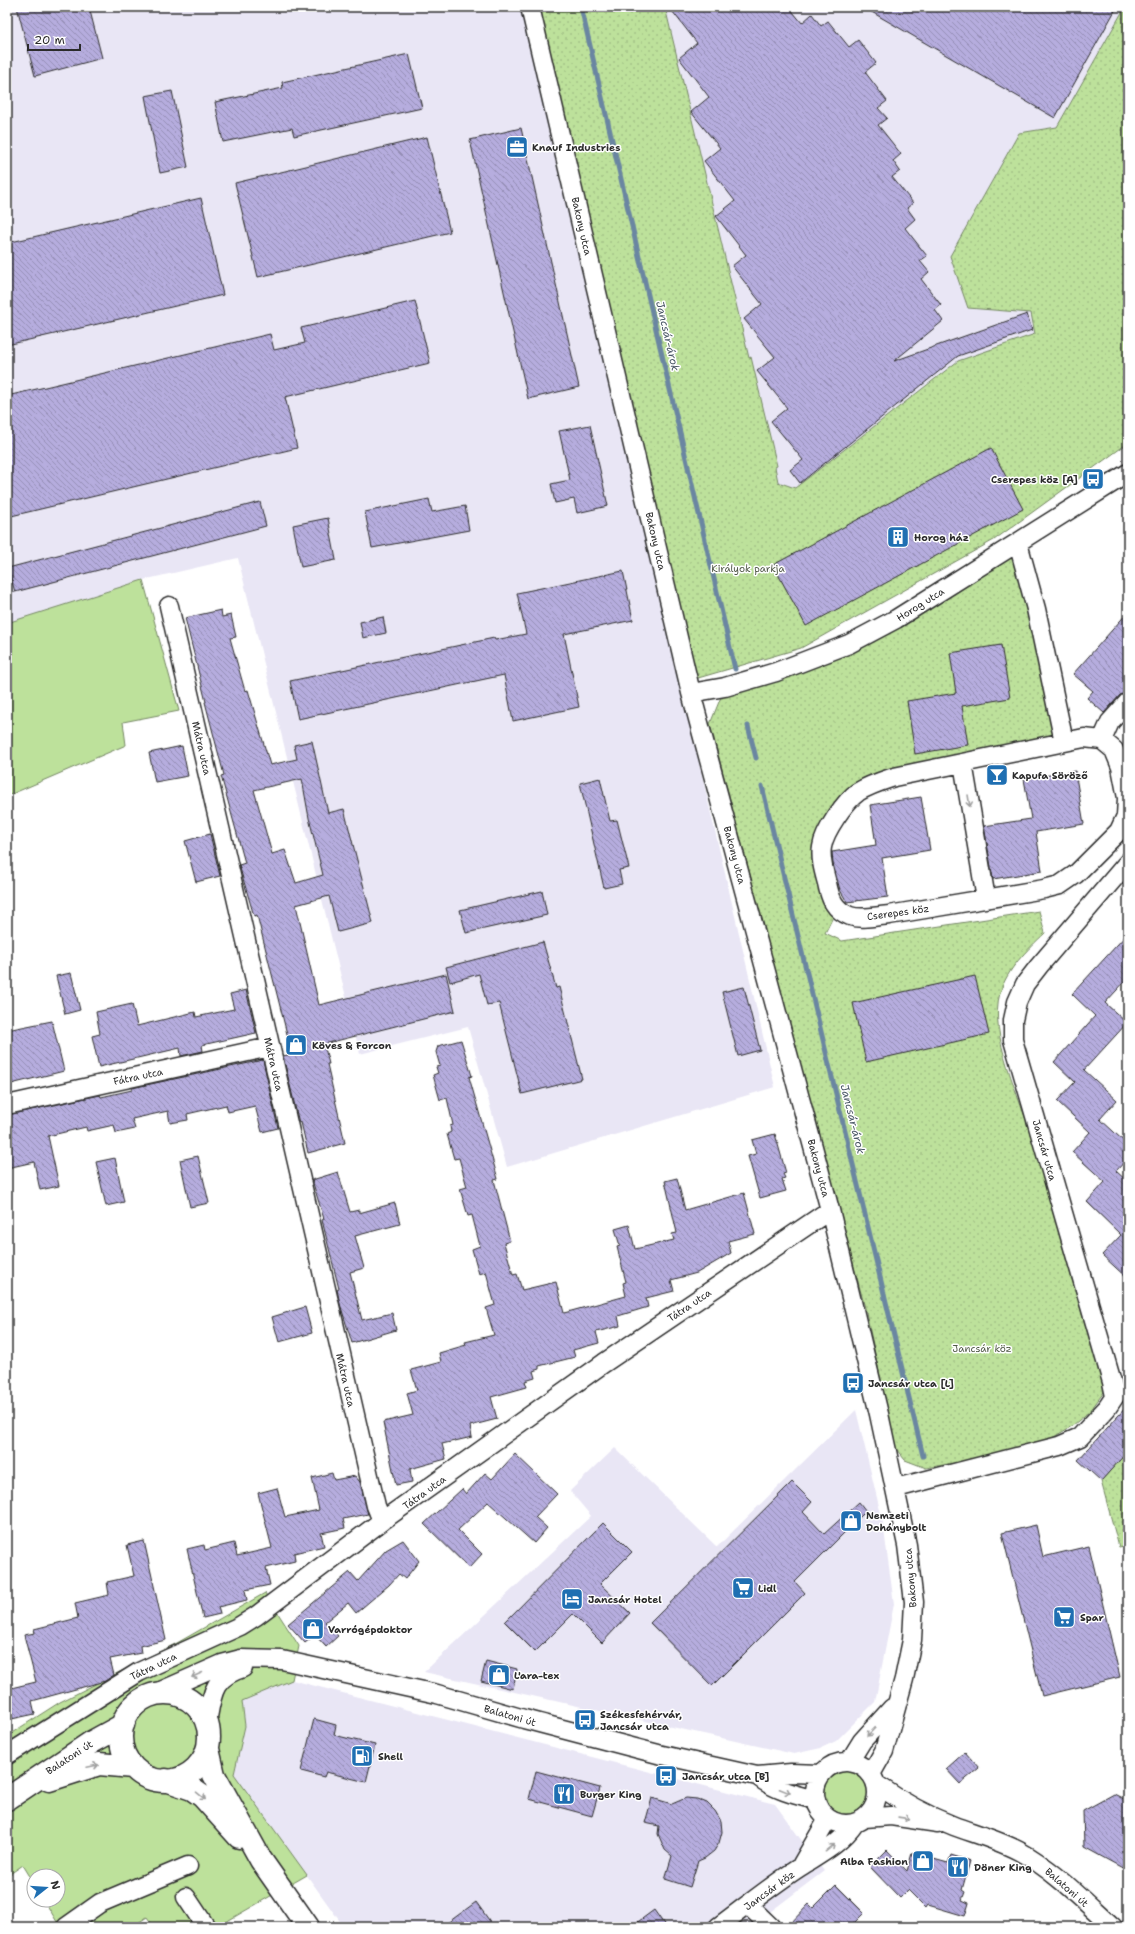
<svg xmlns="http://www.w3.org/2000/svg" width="1135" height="1934" viewBox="0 0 1135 1934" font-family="'Shantell Sans',sans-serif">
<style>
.built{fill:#e9e6f5}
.green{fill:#bde19b;stroke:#748663}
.park{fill:url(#park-dots);stroke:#748663}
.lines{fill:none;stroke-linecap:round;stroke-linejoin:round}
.stream{stroke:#6b86a1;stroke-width:5}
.building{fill:url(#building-back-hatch);stroke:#2b2b2b;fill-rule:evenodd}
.street-casing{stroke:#2b2b2b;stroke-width:21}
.secondary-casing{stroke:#2b2b2b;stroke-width:25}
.street{stroke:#fff;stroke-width:18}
.secondary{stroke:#fff;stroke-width:22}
.oneway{stroke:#a0a0a0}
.labels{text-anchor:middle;stroke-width:3;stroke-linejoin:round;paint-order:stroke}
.poi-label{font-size:10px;font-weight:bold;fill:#2b2b2b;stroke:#fff;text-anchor:start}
.street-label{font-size:10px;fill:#2b2b2b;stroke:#fff}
.park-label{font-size:10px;fill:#505847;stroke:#fff}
.water-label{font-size:11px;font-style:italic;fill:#4b5866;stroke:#fff}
</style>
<defs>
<pattern id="park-dots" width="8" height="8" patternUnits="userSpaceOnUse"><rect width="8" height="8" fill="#bde19b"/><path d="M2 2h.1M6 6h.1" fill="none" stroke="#a3c186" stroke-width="1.8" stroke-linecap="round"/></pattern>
<pattern id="building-back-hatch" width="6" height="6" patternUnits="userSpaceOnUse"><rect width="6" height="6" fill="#b6adde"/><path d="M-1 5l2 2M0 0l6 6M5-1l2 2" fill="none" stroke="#948db4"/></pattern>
</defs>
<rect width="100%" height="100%" fill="#fff"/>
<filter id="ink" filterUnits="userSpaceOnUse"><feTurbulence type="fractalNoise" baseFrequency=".025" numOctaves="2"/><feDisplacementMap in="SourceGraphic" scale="8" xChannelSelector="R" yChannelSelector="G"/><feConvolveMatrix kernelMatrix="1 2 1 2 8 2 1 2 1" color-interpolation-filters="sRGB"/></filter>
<g filter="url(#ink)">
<path class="built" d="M7,7H522L775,1087L507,1167L468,1027L360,1054L238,558L143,580L7,623Z
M665,7H1125L1057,127L1019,133L968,308L1032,313L1035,334L958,361L795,488L778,482Z
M856,1410L883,1523L894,1604L875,1702L836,1741L821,1748L794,1754L424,1672L591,1516L570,1491L615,1448L717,1547Z
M292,1680L775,1804L824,1871L750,1927H344L234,1774L245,1726L242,1701Z"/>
<path class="green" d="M143,580L179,711L123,722L126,745L7,796V623Z
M265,1593L299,1646L292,1680L242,1701L245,1726L234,1774L307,1875L217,1927H154L147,1917L132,1927H60L44,1900H58V1876H34V1883L23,1865L7,1876V1736L60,1702L177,1643Z
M824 1792a22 22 0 1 1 44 0a22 22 0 1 1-44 0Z"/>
<path class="park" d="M522,7H665L749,358L751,357L777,466L775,467L778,482L795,488L958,361L1035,334L1031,313L968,308L950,256L1019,133L1057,127L1125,7H1128V443L994,540L801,648L681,683Z
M1018,543L1064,742L874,784L826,830L837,909L825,933L842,941L1039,911L1045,933C1027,950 1007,969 1000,993C988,1034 1021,1099 1032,1139C1055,1220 1078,1301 1102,1381L1104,1392L1090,1411L1072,1426L1047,1441L955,1463L926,1468L905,1460L896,1449L865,1308L710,724L725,687L849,644Z
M1128,1451V1545L1119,1547L1101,1481Z"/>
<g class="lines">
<path class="stream" d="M581,7L735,669
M748,726L756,758
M762,786L923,1456"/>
</g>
<path class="building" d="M17,7H89L102,58L35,76Z
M669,7H789L802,23L812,14L821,26L828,21L849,47L858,40L876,63L865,72L887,101L878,108L887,118L878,125L901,154L893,161L900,171L892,177L913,203L907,208L915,219L905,228L927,256L920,261L929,272L921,279L941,305L935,310L943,321L894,361L1027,314L1032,330L958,356L800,483L790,470L803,460L771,421L787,408L757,371L775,357L744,319L762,304L732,266L746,255L716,216L735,201L704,161L720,148L691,112L709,97L679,58L697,43Z
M863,7H1117L1055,118Z
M409,54L422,108L294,136L292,128L223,142L215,102L283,88L282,82Z
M172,91L188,167L160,173L145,96Z
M521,128L579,387L528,399L470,140Z
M427,137L450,232L258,277L235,183Z
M201,198L223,295L7,345V243Z
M415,301L430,363L285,397L297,448L7,517V396L270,334L274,350L305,343L301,328Z
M590,425L608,506L577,513L574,499L555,503L551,484L570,480L559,431Z
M991,448L1023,509L806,626L773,565Z
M429,499L432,512L465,506L469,530L372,548L365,512Z
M260,502L266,526L15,592L8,568Z
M328,518L336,560L301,567L293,525Z
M623,571L633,620L564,634L579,707L513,721L504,675L298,719L290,681L494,638L495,640L526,634L517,593Z
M221,610L222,617L231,615L236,637L230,638L245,691L248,690L270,765L297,759L294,745L312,741L328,813L344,809L373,923L338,932L329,896L296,905L319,1005L446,974L455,1011L324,1044L329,1064H327L345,1143L308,1153L301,1122L299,1123L283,1056L292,1054L257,915L254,916L239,865L245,863L221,776L224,775L205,702H206L185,618ZM302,779L309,818L323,875L296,883L285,850L272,854L254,790Z
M1128,612V692L1120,695L1104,713L1087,698L1093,691L1073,674Z
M383,617L386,633L363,638L360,622Z
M1001,645L1010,698L962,706L968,745L915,754L907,701L956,693L950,653Z
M182,746L188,776L155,782L149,753Z
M1075,771L1084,824L1036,832L1042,871L993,879L984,826L1031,819L1024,779Z
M600,778L610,821L617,820L629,868L619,870L622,884L604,888L580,783Z
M921,797L930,850L882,858L888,897L847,902L840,890L833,864L832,852L876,845L870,805Z
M210,834L220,876L196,882L185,841Z
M542,891L547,915L466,933L460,910Z
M1128,933V978L1105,1003L1127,1023L1084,1070L1117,1100L1100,1119L1128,1145V1158L1116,1171L1128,1182V1279L1102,1255L1121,1235L1087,1202L1105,1182L1072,1152L1090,1132L1057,1101L1075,1082L1054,1062L1095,1016L1072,994Z
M543,942L556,988L559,987L582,1079L522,1094L499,1003L487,1005L479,974L450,982L446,967Z
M71,973L80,1010L65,1014L56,976Z
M975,976L989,1034L866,1062L853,1003Z
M744,987L760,1050L738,1056L722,992Z
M246,990L256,1033L202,1045L203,1051L181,1056L180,1048L99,1067L92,1036L100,1034L96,1012L132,1004L137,1026L195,1012L196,1017L234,1009L230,994Z
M52,1021L64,1071L7,1085V1030Z
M461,1040L472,1076L469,1077L498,1179L494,1180L510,1241L504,1243L513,1275L517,1274L522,1290L556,1282L564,1313L626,1296L623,1283L626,1282L617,1247L620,1246L615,1229L629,1225L635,1249L674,1240L672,1234L677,1233L665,1181L677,1178L685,1210L744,1193L755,1234L728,1241L731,1253L697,1273L671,1280L674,1291L646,1298L648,1307L618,1316L620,1326L596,1332L599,1343L573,1350L575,1357L539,1366V1369L533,1371L535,1378L525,1381L527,1387L491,1397L497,1419L470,1426L472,1437L442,1444L446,1459L410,1469L412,1482L396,1485L383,1422L413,1415L407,1393L417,1390L411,1370L441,1362L439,1353L466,1345L465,1342L494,1335L486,1308L495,1305L486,1272L479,1274L472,1249L480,1246L472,1215L468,1216L460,1189L467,1187L459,1158L454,1159L447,1134L451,1132L450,1126L453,1125L447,1098L440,1100L433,1075L438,1073L436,1067L440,1066L436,1052L438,1046Z
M263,1060L278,1128L262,1132L255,1106L228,1112L226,1105L187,1114L188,1120L170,1123L168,1111L132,1119L135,1129L116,1133L114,1125L87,1131L86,1127L48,1136L59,1186L40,1190L34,1162L7,1168V1115L100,1095L101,1097L132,1090V1088Z
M775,1134L786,1173L783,1174L785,1178L782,1179L786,1191L760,1198L748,1156L756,1154L752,1140Z
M198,1156L209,1203L190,1207L180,1160Z
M115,1158L124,1202L106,1206L96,1162Z
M338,1172L350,1212L359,1210V1213L395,1203L400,1224L355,1236L364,1268L350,1272L362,1320L392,1313L396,1330L352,1343L340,1304L337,1290L339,1289L322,1220L324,1219L312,1180Z
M305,1307L312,1333L279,1342L272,1317Z
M1128,1405V1451L1101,1481L1078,1460Z
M515,1454L557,1494L535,1517L547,1528L534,1543L488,1502L458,1530L482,1554L469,1568L424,1524L462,1489L466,1494L485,1473L492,1479Z
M332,1473L334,1480L355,1476L360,1482L368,1514L343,1519L345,1528L321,1533L324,1546L294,1553L295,1561L266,1568L270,1585L245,1590L247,1600L218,1607L220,1614L203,1618L187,1549L204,1545L205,1550L234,1543L237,1556L272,1548L258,1493L277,1488L285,1517L319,1510L312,1478Z
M792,1482L812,1502L803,1512L824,1534L859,1502L866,1511L795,1582L805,1593L712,1686L650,1623Z
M603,1523L632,1552L600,1584L630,1613L602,1643L573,1614L535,1652L505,1622Z
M1036,1525L1043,1557L1089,1546L1120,1677L1042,1696L1002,1533Z
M403,1540L419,1561L405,1579L399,1574L389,1585L356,1613L348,1603L325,1622L338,1636L326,1647L315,1635L305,1643L288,1624L350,1572L358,1581L386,1550Z
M144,1541L166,1640L140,1646L141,1653L110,1659L114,1675L105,1681L32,1701L35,1714L7,1720V1689L36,1682L24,1635L35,1633L34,1629L78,1618L75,1603L109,1595L107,1582L134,1576L127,1545Z
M486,1661L517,1669L513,1689L481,1681Z
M314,1719L336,1725L334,1735L375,1745L366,1782L326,1772L324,1777L301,1771Z
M965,1752L979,1768L960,1784L946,1769Z
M536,1771L600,1788L592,1816L529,1799Z
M1114,1794L1128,1801V1871L1084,1847L1083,1811Z
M652,1798L672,1804L686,1798L697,1799L707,1803L715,1811L721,1821L722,1832L719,1843L714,1851L705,1858L698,1861L690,1887L665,1879L672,1856L665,1850L658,1834L659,1826L645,1823Z
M887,1850L907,1871L912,1853L948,1863L951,1855L970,1861L962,1890L965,1892L962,1900L969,1903L965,1916L928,1905L926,1908L908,1890L900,1898L870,1867Z
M836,1885L864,1913L850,1927H787L809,1904L813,1908Z
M476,1902L494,1927H442Z
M654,1910L666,1927H631Z"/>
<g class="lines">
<g class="street-casing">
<path id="street" d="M530,7L691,693L830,1210L879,1414L907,1545L914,1602L912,1640L904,1679L884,1751L871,1774
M1018,543L1036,609L1064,742
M169,606L376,1506L382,1521
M691,693L725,687L776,672L849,644L896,619L1128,473
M1084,738L1102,740L1114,750L1121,767L1127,798L1126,816L1119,831L1076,874L1060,885L1044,889L889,915C877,916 861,920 850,916C834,910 830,898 827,883C824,872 820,859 822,847C824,832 845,801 858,792C869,785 882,781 894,777Z
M1102,740L1110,722L1128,702
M963,763L986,899
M7,1105L270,1047
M896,1488L1059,1446L1080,1437L1107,1408L1115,1396L1112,1382L1013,1040V1020L1017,1002L1025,984L1039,966L1128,862
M147,1697L222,1664L241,1659L282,1660L437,1694L524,1719L658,1754L757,1776L791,1773L821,1774
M207,1723C212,1695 212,1677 243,1668
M7,1755L139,1672L240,1626L256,1616L382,1521L604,1363L830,1210
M815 1793a31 31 0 1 1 62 0a31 31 0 1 1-62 0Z
M849,1762L862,1741L892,1708
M757,1776C774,1790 795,1795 816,1800
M876,1784C899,1800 928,1816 954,1826C976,1834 998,1840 1019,1851C1054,1870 1083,1900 1113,1927
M865,1818L891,1816L938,1823
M802,1864L828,1819
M186,1897L206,1927
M748,1905L771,1927
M66,1927L100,1903L188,1866
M718,1927C745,1907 772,1885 800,1867C820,1854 841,1844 855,1823"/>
</g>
<g class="secondary-casing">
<path id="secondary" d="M121 1737a44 44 0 1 1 88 0a44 44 0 1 1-88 0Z
M208,1749L214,1775L261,1860L308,1927
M49,1780L99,1764L133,1767
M166,1780L192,1789L202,1796L239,1837
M7,1799L92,1742L123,1725"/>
</g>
<use href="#street" class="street"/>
<use href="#secondary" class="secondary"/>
</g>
<defs><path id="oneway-shaft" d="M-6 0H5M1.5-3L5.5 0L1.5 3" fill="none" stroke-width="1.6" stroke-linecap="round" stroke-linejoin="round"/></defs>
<g class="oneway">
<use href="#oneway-shaft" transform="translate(969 801) rotate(81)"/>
<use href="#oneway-shaft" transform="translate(197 1675) rotate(156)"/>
<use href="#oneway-shaft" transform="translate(871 1732) rotate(134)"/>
<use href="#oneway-shaft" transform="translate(93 1766) rotate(-12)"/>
<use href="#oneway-shaft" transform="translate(785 1791) rotate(22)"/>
<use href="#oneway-shaft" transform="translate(201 1796) rotate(40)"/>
<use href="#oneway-shaft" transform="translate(904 1818) rotate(8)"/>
<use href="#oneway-shaft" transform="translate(830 1848) rotate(-39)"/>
</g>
</g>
<defs>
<g id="office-square" transform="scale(1.15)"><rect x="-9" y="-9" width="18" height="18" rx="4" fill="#1f6fb2" stroke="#fff"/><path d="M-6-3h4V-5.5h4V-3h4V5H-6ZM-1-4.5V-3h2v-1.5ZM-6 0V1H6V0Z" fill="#fff"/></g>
<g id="bus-square" transform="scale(1.15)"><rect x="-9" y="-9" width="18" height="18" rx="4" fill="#1f6fb2" stroke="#fff"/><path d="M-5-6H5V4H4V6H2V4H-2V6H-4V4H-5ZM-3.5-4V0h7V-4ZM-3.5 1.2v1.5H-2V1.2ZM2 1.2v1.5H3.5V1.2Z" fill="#fff"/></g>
<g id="building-square" transform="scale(1.15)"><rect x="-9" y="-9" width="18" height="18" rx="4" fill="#1f6fb2" stroke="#fff"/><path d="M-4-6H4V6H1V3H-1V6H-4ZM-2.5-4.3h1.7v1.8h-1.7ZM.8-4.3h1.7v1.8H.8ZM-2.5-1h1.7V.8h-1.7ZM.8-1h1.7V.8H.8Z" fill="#fff"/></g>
<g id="bar-square" transform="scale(1.15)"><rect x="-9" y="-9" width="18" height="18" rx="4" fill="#1f6fb2" stroke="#fff"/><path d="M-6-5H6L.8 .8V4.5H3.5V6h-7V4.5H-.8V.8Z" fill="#fff"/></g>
<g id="shop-square" transform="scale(1.15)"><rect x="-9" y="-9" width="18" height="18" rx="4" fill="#1f6fb2" stroke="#fff"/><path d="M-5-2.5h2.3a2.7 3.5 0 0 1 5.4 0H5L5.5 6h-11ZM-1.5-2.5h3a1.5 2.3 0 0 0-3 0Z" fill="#fff"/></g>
<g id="supermarket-square" transform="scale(1.15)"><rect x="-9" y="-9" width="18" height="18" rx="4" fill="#1f6fb2" stroke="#fff"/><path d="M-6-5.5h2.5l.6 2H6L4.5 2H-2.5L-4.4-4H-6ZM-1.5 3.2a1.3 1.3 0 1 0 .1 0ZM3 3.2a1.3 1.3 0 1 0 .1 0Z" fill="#fff"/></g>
<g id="hotel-square" transform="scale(1.15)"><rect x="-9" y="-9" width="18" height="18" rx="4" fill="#1f6fb2" stroke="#fff"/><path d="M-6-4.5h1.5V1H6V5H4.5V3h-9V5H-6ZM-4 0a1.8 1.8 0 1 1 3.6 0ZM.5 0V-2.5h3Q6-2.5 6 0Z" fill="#fff"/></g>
<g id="fuel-square" transform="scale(1.15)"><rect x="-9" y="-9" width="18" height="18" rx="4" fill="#1f6fb2" stroke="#fff"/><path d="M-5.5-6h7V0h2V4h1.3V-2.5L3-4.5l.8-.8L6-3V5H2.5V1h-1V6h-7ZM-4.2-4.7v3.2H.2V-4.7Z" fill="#fff"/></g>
<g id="restaurant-square" transform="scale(1.15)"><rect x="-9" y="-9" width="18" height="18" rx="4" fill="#1f6fb2" stroke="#fff"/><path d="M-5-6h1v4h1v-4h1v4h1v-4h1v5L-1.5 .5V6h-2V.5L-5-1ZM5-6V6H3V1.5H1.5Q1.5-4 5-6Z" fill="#fff"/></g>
</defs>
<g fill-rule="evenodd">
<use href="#office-square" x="517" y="147"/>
<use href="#bus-square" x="1093" y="479"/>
<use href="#building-square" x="898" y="537"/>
<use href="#bar-square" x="997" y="775"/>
<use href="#shop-square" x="296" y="1045"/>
<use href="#bus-square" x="853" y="1383"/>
<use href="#shop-square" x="851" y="1521"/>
<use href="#supermarket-square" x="743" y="1588"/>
<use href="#hotel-square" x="572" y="1599"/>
<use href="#supermarket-square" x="1064" y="1617"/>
<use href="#shop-square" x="313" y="1629"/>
<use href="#shop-square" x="499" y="1675"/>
<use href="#bus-square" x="585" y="1720"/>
<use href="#fuel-square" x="362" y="1756"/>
<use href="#bus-square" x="666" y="1776"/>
<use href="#restaurant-square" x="564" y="1794"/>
<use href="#shop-square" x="923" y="1861"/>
<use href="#restaurant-square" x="958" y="1867"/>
</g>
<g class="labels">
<g class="poi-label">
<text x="532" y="151">Knauf Industries</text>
<text x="1078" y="483" text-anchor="end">Cserepes köz [A]</text>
<text x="914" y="541">Horog ház</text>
<text x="1012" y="779">Kapufa Söröző</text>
<text x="312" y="1049">Köves &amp; Forcon</text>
<text x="868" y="1387">Jancsár utca [L]</text>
<text x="866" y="1519">Nemzeti<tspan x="866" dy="12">Dohánybolt</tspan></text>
<text x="758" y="1592">Lidl</text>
<text x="588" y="1603">Jancsár Hotel</text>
<text x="1080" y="1621">Spar</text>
<text x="328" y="1633">Varrógépdoktor</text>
<text x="514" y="1679">L'ara-tex</text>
<text x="600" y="1718">Székesfehérvár,<tspan x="600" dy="12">Jancsár utca</tspan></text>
<text x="378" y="1760">Shell</text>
<text x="682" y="1780">Jancsár utca [B]</text>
<text x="580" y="1798">Burger King</text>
<text x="908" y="1865" text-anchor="end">Alba Fashion</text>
<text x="974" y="1871">Döner King</text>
</g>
<g class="street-label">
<text transform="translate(582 226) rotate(77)" y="4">Bakony utca</text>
<text transform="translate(656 541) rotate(77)" y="4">Bakony utca</text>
<text transform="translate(920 604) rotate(-32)" y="4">Horog utca</text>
<text transform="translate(202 748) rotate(77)" y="4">Mátra utca</text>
<text transform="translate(735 855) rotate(75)" y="4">Bakony utca</text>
<text transform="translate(898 912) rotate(-8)" y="4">Cserepes köz</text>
<text transform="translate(274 1064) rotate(77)" y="4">Mátra utca</text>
<text transform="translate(138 1076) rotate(-12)" y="4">Fátra utca</text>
<text transform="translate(1045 1150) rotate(74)" y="4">Jancsár utca</text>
<text transform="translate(819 1168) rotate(75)" y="4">Bakony utca</text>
<text transform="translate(689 1305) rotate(-34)" y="4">Tátra utca</text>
<text transform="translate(346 1380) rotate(77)" y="4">Mátra utca</text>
<text transform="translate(424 1492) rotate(-36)" y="4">Tátra utca</text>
<text transform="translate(910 1578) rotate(-95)" y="4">Bakony utca</text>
<text transform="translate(153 1666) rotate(-26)" y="4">Tátra utca</text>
<text transform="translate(510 1715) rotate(16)" y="4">Balatoni út</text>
<text transform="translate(69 1757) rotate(-33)" y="4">Balatoni út</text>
<text transform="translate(1067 1887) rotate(41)" y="4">Balatoni út</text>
<text transform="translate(769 1890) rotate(-36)" y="4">Jancsár köz</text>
</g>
<g class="park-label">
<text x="748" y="572">Királyok parkja</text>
<text x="982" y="1352">Jancsár köz</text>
</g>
<g class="water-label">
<text transform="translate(668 336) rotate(77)" y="4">Jancsár-árok</text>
<text transform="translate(853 1119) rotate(76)" y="4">Jancsár-árok</text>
</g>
</g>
<rect width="1135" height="1934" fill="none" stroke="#fff" stroke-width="24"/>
<rect x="12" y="12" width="1111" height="1910" fill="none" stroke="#2b2b2b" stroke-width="1.5" filter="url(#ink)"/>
<g transform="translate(46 1888) rotate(73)"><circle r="19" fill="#ffffff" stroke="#aaaaaa"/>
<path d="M0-3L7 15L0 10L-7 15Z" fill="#1f6fb2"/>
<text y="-6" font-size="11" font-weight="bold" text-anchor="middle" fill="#2b2b2b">N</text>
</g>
<path d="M28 44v6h52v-6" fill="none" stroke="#2b2b2b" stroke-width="2"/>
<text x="34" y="44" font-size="12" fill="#2b2b2b" stroke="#ffffff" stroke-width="3" paint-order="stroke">20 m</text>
</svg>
